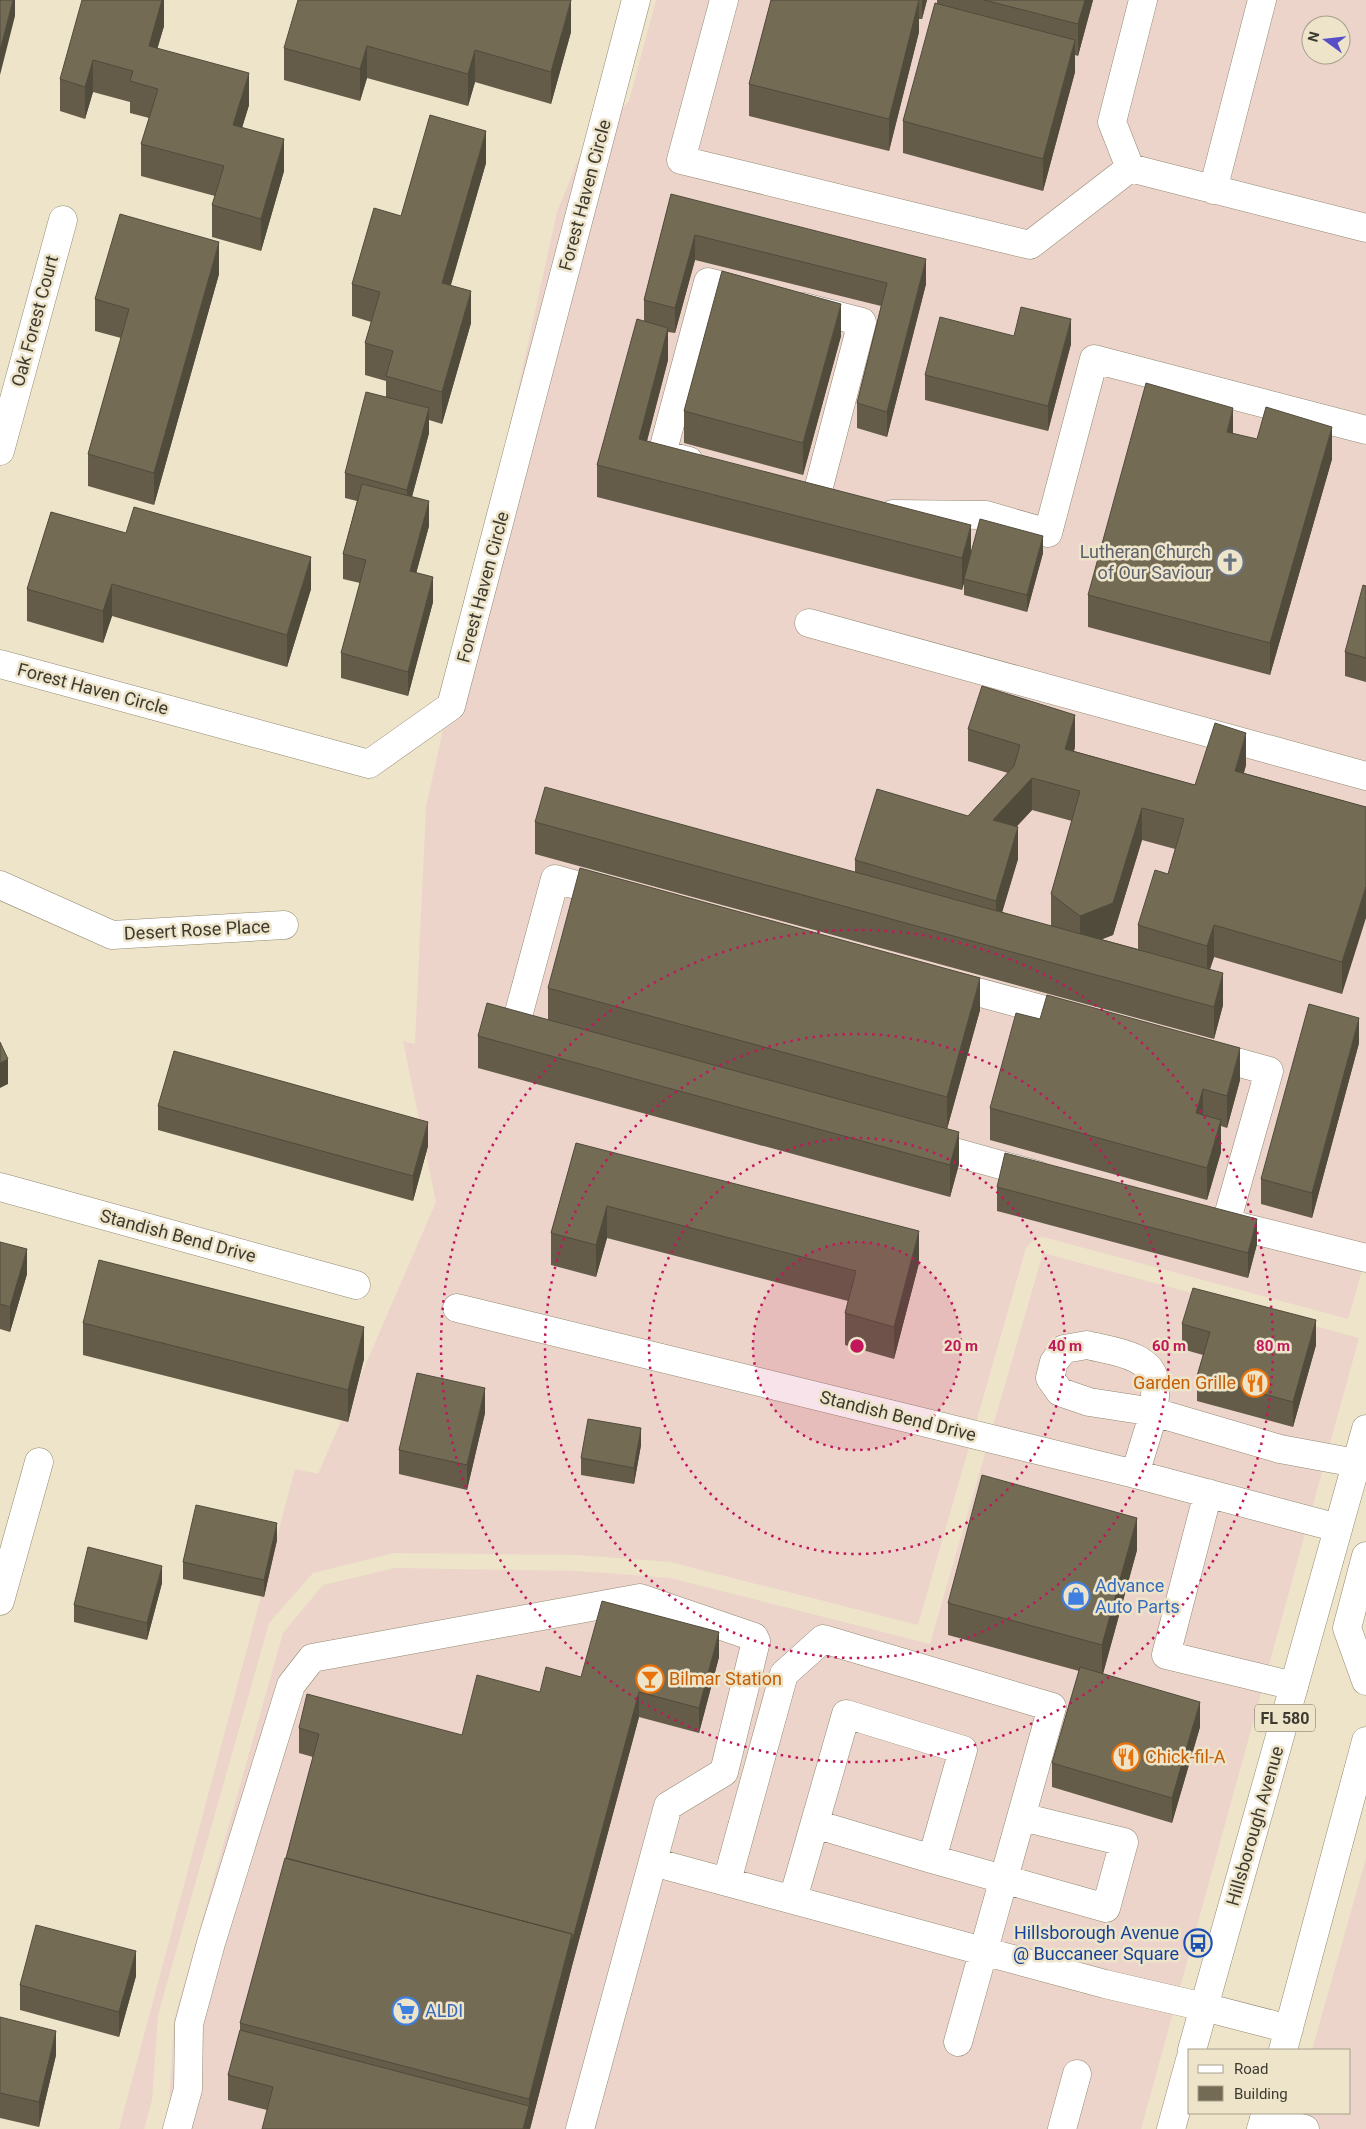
<svg xmlns="http://www.w3.org/2000/svg" width="1366" height="2129" viewBox="0 0 1366 2129" font-family="Roboto,sans-serif">
<style>
.commercial{fill:#ecd4ca;fill-rule:evenodd}
.lines{fill:none;stroke-linecap:round;stroke-linejoin:round}
.minor-casing{stroke:#928971;stroke-width:29}
.major-casing{stroke:#928971;stroke-width:29}
.minor{stroke:#fff;stroke-width:28}
.major{stroke:#fff;stroke-width:28}
.wall{fill:#645c49;fill-rule:evenodd}
.shaded-wall{fill:#514b3c}
.building{fill:#746b55;stroke:#514b3c}
.ring{fill:none;stroke:#c2185b;stroke-width:2.5;stroke-dasharray:2.5 5}
.labels{text-anchor:middle;stroke-width:5;stroke-linejoin:round;paint-order:stroke}
.shield{fill:#ede4ca;stroke:#726d5e;stroke-width:1}
.shield-label{font-size:16px;font-weight:bold;fill:#3d3a30}
.street-label{font-size:18px;fill:#3d3a30;stroke:#ede4ca}
.worship-label{font-size:18px;fill:#5b616d;stroke:#ede4ca;text-anchor:end}
.food-label{font-size:18px;fill:#c56008;stroke:#ede4ca;text-anchor:start}
.shop-label{font-size:18px;fill:#366cbe;stroke:#ede4ca;text-anchor:start}
.transit-label{font-size:18px;fill:#164399;stroke:#ede4ca;text-anchor:end}
.centre{fill:#c2185b;stroke:#ede4ca;stroke-width:2.5}
.ring-label{font-size:15px;text-anchor:middle;font-weight:bold;fill:#c2185b;stroke:#ede4ca;stroke-width:5;stroke-linejoin:round;paint-order:stroke}
</style>
<rect width="100%" height="100%" fill="#ede4ca"/>
<path class="commercial" d="M656,0H1366V1257L1348,1319L1047,1238L1042,1237L1032,1241L1026,1248L918,1625L670,1562L578,1555L394,1553L313,1573L269,1623L158,2015L152,2100L144,2129H119L295,1469L318,1474L436,1202L403,1041L415,1044L426,807L557,212L580,155L629,101ZM1311,25H1341V55H1311Z
M1043,1253L1359,1338L1141,2129H162L169,2104L174,2020L283,1633L323,1585L395,1568L578,1571L670,1578L930,1644Z
M1366,1858V2129H1290L1294,2113H1350V2050H1312Z"/>
<g class="lines">
<g class="minor-casing">
<path id="minor" d="M724,0L681,160L1030,245L1130,168L1366,228
M1130,168L1112,122L1143,0
M1213,190L1262,0
M804,307L862,322L817,494
M0,451L63,220
M689,461L662,454L708,282L753,294
M893,514L986,515L1048,533L1094,359L1366,430
M809,623L1366,776
M0,664L369,764L451,706L636,0
M0,885L112,935L284,925
M944,983L1078,1019
M531,1036L514,1031L555,879L612,895
M1204,1053L1269,1071L1226,1223
M922,1143L1037,1175
M0,1187L356,1285
M1222,1222L1366,1258
M457,1308L1135,1474L1338,1528
M1087,1345C1110,1351 1154,1354 1155,1385C1156,1393 1154,1403 1154,1412L1089,1402L1060,1392L1050,1378L1054,1362L1064,1349Z
M1135,1474L1154,1412L1280,1449L1356,1463
M1208,1493L1166,1655L1294,1686
M0,1601L39,1462
M932,1859L1106,1908L1124,1842L1022,1817
M653,1862L1105,1984L1204,2007
M727,1881L784,1674L823,1639L1052,1707L958,2042
M793,1899L846,1714L963,1750L932,1859L815,1824
M1264,2119L1305,2129
M177,2129L188,2089L189,2024L211,1943L291,1685L312,1658L640,1598L754,1637L756,1641L724,1772L668,1806L580,2129
M1062,2129L1077,2074"/>
</g>
<g class="major-casing">
<path id="major" d="M1366,1556L1347,1628L1366,1681
M1204,2007L1289,2029
M1192,2050L1366,1429
M1283,2050L1366,1741
M1171,2129L1190,2060
M1261,2129L1266,2113"/>
</g>
<use href="#minor" class="minor"/>
<use href="#major" class="major"/>
</g>
<path class="wall" d="M164,0V26L157,48L249,105L242,128L284,171L261,251L212,237V205L215,196L141,176V144L149,118L130,113V102L93,92L85,119L60,111V79Z
M771,0H927L922,19H919V32L889,151L749,116V84Z
M937,0H1093L1078,56L1075,55V72L1043,191L903,153V121L937,3Z
M571,32L551,104L475,82L468,106L367,78L360,101L284,80V48Z
M486,163L451,285L471,323L442,424L429,420V433L412,497L429,526L416,573L433,602L408,696L341,678V653L360,583L343,579V554L357,501L345,498V473L386,397V381L365,375V343L371,322L352,316V284L401,216Z
M671,194L926,284L887,437L857,428V403L881,306L695,260L675,333L668,332V360L647,441L971,552L1043,553L1027,612L964,595V583L962,590L597,497V465L644,321V300Z
M219,274L154,505L88,486V454L121,338L95,331V299Z
M841,336L803,475L684,443V411Z
M1014,336L1071,344L1048,431L925,400V375Z
M1233,434L1332,459L1270,675L1088,627V595Z
M51,512L311,589L287,667L112,616L103,643L27,621V589Z
M1366,586V682L1345,676V652Z
M968,729L1075,747L1074,751L1195,785L1246,765L1244,773L1366,807L1342,994L1214,957L1210,969L1223,1005L1214,1039L535,854V822L855,872V860L968,816L1008,773L968,761ZM1032,810L1072,821L1051,894V926L1002,912L1018,859L1016,827ZM1142,840L1175,849L1168,874L1138,925V949L1101,939L1113,935Z
M548,988L980,1010L947,1129L959,1164L950,1197L478,1068V1036L548,1020Z
M1359,1043L1312,1218L1261,1204V1179Z
M1240,1080L1227,1128L1221,1126V1152L1207,1200L990,1140V1108Z
M158,1106L428,1146L413,1201L158,1130Z
M576,1143L919,1263L894,1359L845,1345V1313L848,1301L607,1238L596,1277L551,1265V1233Z
M997,1187L1257,1244L1248,1278L997,1211Z
M0,1242L27,1274L10,1332L0,1329Z
M83,1323L364,1359L348,1422L83,1355Z
M1182,1324L1316,1345L1293,1427L1197,1401V1376L1203,1355L1182,1349Z
M485,1413L467,1490L399,1474V1450Z
M641,1445L634,1484L581,1475V1458Z
M277,1540L264,1597L183,1579V1562Z
M1137,1550L1103,1674L1200,1727L1172,1823L1052,1787V1763L1079,1671L948,1635V1603Z
M162,1583L147,1640L74,1622V1605Z
M719,1657L699,1733L639,1717L572,1966L530,2129L267,2110L228,2100V2075L240,2030V2023L286,1858L313,1757L299,1753V1728L462,1735L540,1692L581,1677Z
M136,1976L119,2037L20,2010V1985Z
M0,2017L56,2055L39,2127L0,2118Z"/>
<path class="shaded-wall" d="M13,0H15V16L0,75V50Z
M162,0H164V26L149,78V46Z
M571,0V32L551,104V72Z
M919,0V32L889,151V119Z
M922,0H927L922,19Z
M1085,0H1093L1078,56V24Z
M1075,40V72L1043,191V159Z
M367,46V78L360,101V69Z
M475,50V82L468,106V74Z
M93,60V92L85,119V87Z
M249,73V105L233,157V125Z
M486,131V163L442,315V283Z
M284,139V171L261,251V219Z
M695,235V260L675,333V308Z
M219,242V274L154,505V473Z
M926,259V284L887,437V412Z
M471,291V323L442,424V392Z
M841,304V336L803,475V443Z
M1071,319V344L1048,431V406Z
M668,328V360L639,471V439Z
M429,408V433L407,515V490Z
M1233,408V440L1227,432Z
M1332,427V459L1270,675V643Z
M429,501V526L410,596V571Z
M971,525V557L964,579V583L962,590V558Z
M1043,536V553L1027,612V595Z
M311,557V589L287,667V635Z
M433,577V602L408,696V672Z
M112,584V616L103,643V611Z
M1075,715V747L1065,781V749Z
M1246,733V765L1235,803V771Z
M1032,778V810L993,852V820Z
M1142,808V840L1113,935L1080,948V916Z
M1018,827V859L996,933V901Z
M1366,886V918L1342,994V962Z
M1214,925V957L1207,978V946Z
M1223,973V1005L1214,1039V1007Z
M980,978V1010L947,1129V1097Z
M1359,1018V1043L1312,1218V1193Z
M1240,1048V1080L1227,1128V1096Z
M8,1059V1084L0,1088V1063Z
M1203,1089V1121L1196,1113Z
M1221,1120V1152L1207,1200V1168Z
M428,1122V1146L413,1201V1176Z
M959,1132V1164L950,1197V1165Z
M607,1206V1238L596,1277V1245Z
M1257,1219V1244L1248,1278V1253Z
M919,1231V1263L894,1359V1327Z
M27,1249V1274L10,1332V1307Z
M1316,1320V1345L1293,1427V1402Z
M364,1327V1359L348,1422V1390Z
M485,1388V1413L467,1490V1465Z
M641,1428V1445L634,1484V1468Z
M1137,1518V1550L1102,1677V1645Z
M277,1523V1540L264,1597V1580Z
M162,1566V1583L147,1640V1623Z
M719,1632V1657L699,1733V1708Z
M639,1692V1717L572,1966V1942Z
M1200,1702V1727L1172,1823V1798Z
M572,1934V1966L530,2129H523L529,2106V2099Z
M136,1951V1976L119,2037V2012Z
M56,2031V2055L39,2127V2102Z"/>
<path class="building" d="M0,0H13L0,50Z
M82,0H162L149,46L249,73L233,125L284,139L261,219L212,205L224,166L141,144L158,89L130,81L133,71L93,60L85,87L60,79Z
M298,0H571L551,72L475,50L468,74L367,46L360,69L284,48Z
M771,0H919L889,119L749,84Z
M984,0H1085L1078,24Z
M935,3L1075,40L1043,159L903,121Z
M430,115L486,131L442,283L471,291L442,392L386,376L393,351L365,343L380,292L352,284L374,208L401,216Z
M671,194L926,259L887,412L857,403L887,283L695,235L675,308L644,300Z
M120,214L219,242L154,473L88,454L129,309L95,299Z
M722,271L841,304L803,443L684,411Z
M1021,307L1071,319L1048,406L925,375L940,317L1014,336Z
M637,319L668,328L639,439L971,525L962,558L597,465Z
M1146,383L1233,408L1227,432L1257,439L1266,407L1332,427L1270,643L1088,595Z
M366,392L429,408L407,490L345,473Z
M362,484L429,501L410,571L433,577L408,672L341,653L366,560L343,554Z
M134,507L311,557L287,635L112,584L103,611L27,589L51,512L126,533Z
M980,519L1043,536L1027,595L964,579Z
M1363,585L1366,586V658L1345,652Z
M982,686L1075,715L1065,749L1195,785L1215,723L1246,733L1235,771L1366,807V886L1342,962L1214,925L1207,946L1138,925L1155,870L1168,874L1184,819L1142,808L1113,903L1080,916L1051,894L1080,791L1032,778L993,820L1018,827L996,901L855,860L877,789L968,816L1014,766L1020,745L968,729Z
M545,787L1223,973L1214,1007L535,822Z
M580,868L980,978L947,1097L548,988Z
M1047,995L1240,1048L1227,1096L1203,1089L1196,1113L1221,1120L1207,1168L990,1108L1016,1013L1040,1019Z
M487,1003L959,1132L950,1165L478,1036Z
M1309,1004L1359,1018L1312,1193L1261,1179Z
M0,1042L8,1059L0,1063Z
M174,1051L428,1122L413,1176L158,1106Z
M576,1143L919,1231L894,1327L845,1313L856,1271L607,1206L596,1245L551,1233Z
M1005,1153L1257,1219L1248,1253L997,1187Z
M0,1242L27,1249L10,1307L0,1304Z
M99,1260L364,1327L348,1390L83,1323Z
M1193,1288L1316,1320L1293,1402L1197,1376L1210,1332L1182,1324Z
M417,1373L485,1388L467,1465L399,1450Z
M588,1419L641,1428L634,1468L581,1458Z
M982,1475L1137,1518L1102,1645L948,1603Z
M196,1505L277,1523L264,1580L183,1562Z
M88,1547L162,1566L147,1623L74,1605Z
M602,1601L719,1632L699,1708L639,1692L572,1942V1934L286,1858L319,1734L299,1728L307,1694L462,1735L477,1675L540,1692L546,1667L581,1677Z
M1080,1667L1200,1702L1172,1798L1052,1763Z
M285,1858L572,1934L529,2099L240,2023Z
M36,1925L136,1951L119,2012L20,1985Z
M0,2017L56,2031L39,2102L0,2093Z
M240,2030L529,2106L523,2129H262L273,2087L228,2075Z"/>
<circle cx="857" cy="1346" r="104" fill="#c2185b" fill-opacity=".12"/>
<g class="ring">
<circle cx="857" cy="1346" r="104"/>
<circle cx="857" cy="1346" r="208"/>
<circle cx="857" cy="1346" r="312"/>
<circle cx="857" cy="1346" r="416"/>
</g>
<defs>
<g id="church-ring" transform="scale(1.4375)"><circle r="9.5" fill="#ede4ca" stroke="#6b7280" stroke-width="1.5"/><path d="M-1.2-6h2.4v3.5h3.3v2.4h-3.3V6h-2.4V-.1h-3.3v-2.4h3.3Z" fill="#6b7280"/></g>
<g id="restaurant-ring" transform="scale(1.4375)"><circle r="9.5" fill="#ede4ca" stroke="#e8710a" stroke-width="1.5"/><path d="M-5-6h1v4h1v-4h1v4h1v-4h1v5L-1.5 .5V6h-2V.5L-5-1ZM5-6V6H3V1.5H1.5Q1.5-4 5-6Z" fill="#e8710a"/></g>
<g id="shop-ring" transform="scale(1.4375)"><circle r="9.5" fill="#ede4ca" stroke="#3f7fe0" stroke-width="1.5"/><path d="M-5-2.5h2.3a2.7 3.5 0 0 1 5.4 0H5L5.5 6h-11ZM-1.5-2.5h3a1.5 2.3 0 0 0-3 0Z" fill="#3f7fe0"/></g>
<g id="bar-ring" transform="scale(1.4375)"><circle r="9.5" fill="#ede4ca" stroke="#e8710a" stroke-width="1.5"/><path d="M-6-5H6L.8 .8V4.5H3.5V6h-7V4.5H-.8V.8Z" fill="#e8710a"/></g>
<g id="bus-ring" transform="scale(1.4375)"><circle r="9.5" fill="#ede4ca" stroke="#1a4fb4" stroke-width="1.5"/><path d="M-5-6H5V4H4V6H2V4H-2V6H-4V4H-5ZM-3.5-4V0h7V-4ZM-3.5 1.2v1.5H-2V1.2ZM2 1.2v1.5H3.5V1.2Z" fill="#1a4fb4"/></g>
<g id="supermarket-ring" transform="scale(1.4375)"><circle r="9.5" fill="#ede4ca" stroke="#3f7fe0" stroke-width="1.5"/><path d="M-6-5.5h2.5l.6 2H6L4.5 2H-2.5L-4.4-4H-6ZM-1.5 3.2a1.3 1.3 0 1 0 .1 0ZM3 3.2a1.3 1.3 0 1 0 .1 0Z" fill="#3f7fe0"/></g>
</defs>
<g fill-rule="evenodd">
<use href="#church-ring" x="1230" y="562"/>
<use href="#restaurant-ring" x="1255" y="1383"/>
<use href="#shop-ring" x="1076" y="1596"/>
<use href="#bar-ring" x="650" y="1679"/>
<use href="#restaurant-ring" x="1126" y="1757"/>
<use href="#bus-ring" x="1198" y="1943"/>
<use href="#supermarket-ring" x="406" y="2011"/>
</g>
<g class="labels">
<rect class="shield" x="1255" y="1704.5" width="60" height="27" rx="4"/>
<g class="shield-label">
<text x="1285" y="1724">FL 580</text>
</g>
<g class="street-label">
<text transform="translate(585 195) rotate(-75)" y="6">Forest Haven Circle</text>
<text transform="translate(35 321) rotate(-75)" y="6">Oak Forest Court</text>
<text transform="translate(483 587) rotate(-75)" y="6">Forest Haven Circle</text>
<text transform="translate(93 689) rotate(15)" y="6">Forest Haven Circle</text>
<text transform="translate(197 930) rotate(-3)" y="6">Desert Rose Place</text>
<text transform="translate(178 1236) rotate(15)" y="6">Standish Bend Drive</text>
<text transform="translate(898 1416) rotate(14)" y="6">Standish Bend Drive</text>
<text transform="translate(1255 1826) rotate(-74)" y="6">Hillsborough Avenue</text>
</g>
<g class="worship-label">
<text x="1211" y="558">Lutheran Church<tspan x="1211" dy="21">of Our Saviour</tspan></text>
</g>
<g class="food-label">
<text x="1236" y="1389" text-anchor="end">Garden Grille</text>
<text x="669" y="1685">Bilmar Station</text>
<text x="1145" y="1763">Chick-fil-A</text>
</g>
<g class="shop-label">
<text x="1095" y="1592">Advance<tspan x="1095" dy="21">Auto Parts</tspan></text>
<text x="425" y="2017">ALDI</text>
</g>
<g class="transit-label">
<text x="1179" y="1939">Hillsborough Avenue<tspan x="1179" dy="21">@ Buccaneer Square</tspan></text>
</g>
</g>
<circle cx="857" cy="1346" r="8" class="centre"/>
<g class="ring-label">
<text x="961" y="1351">20 m</text>
<text x="1065" y="1351">40 m</text>
<text x="1169" y="1351">60 m</text>
<text x="1273" y="1351">80 m</text>
</g>
<rect x="1188" y="2049" width="162" height="65" fill="#ede4ca" stroke="#a7a08c"/>
<rect x="1198" y="2065" width="25" height="8" fill="#ffffff" stroke="#a7a08c"/>
<text x="1234" y="2074" font-size="15" fill="#3d3a30">Road</text>
<rect x="1198" y="2086" width="25" height="15" fill="#746b55" stroke="#a7a08c"/>
<text x="1234" y="2099" font-size="15" fill="#3d3a30">Building</text>
<g transform="translate(1326 40) rotate(285)"><circle r="24" fill="#ede4ca" stroke="#a7a08c"/>
<path d="M0-4L9 19L0 12L-9 19Z" fill="#584ec6"/>
<text y="-8" font-size="14" font-weight="bold" text-anchor="middle" fill="#3d3a30">N</text>
</g>
</svg>
